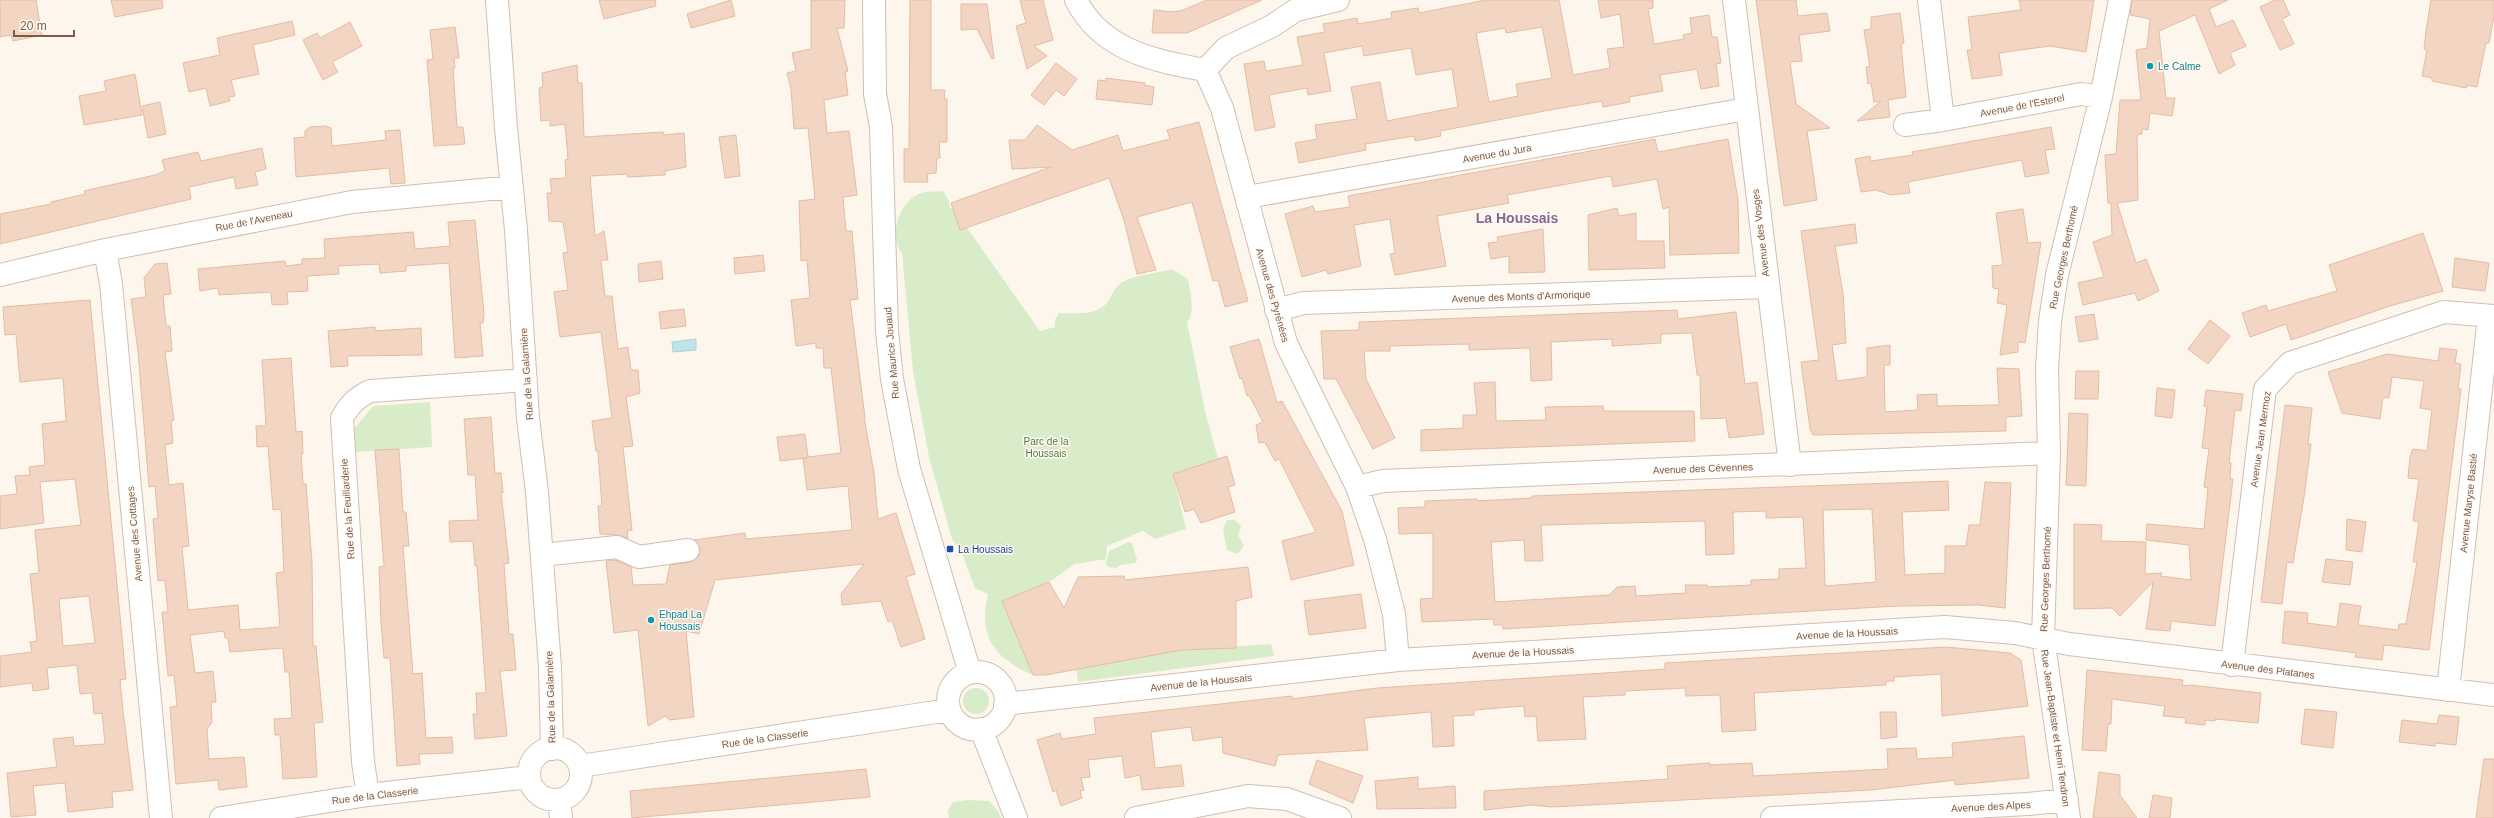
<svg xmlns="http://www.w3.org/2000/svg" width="2494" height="818" viewBox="0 0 2494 818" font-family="Arial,sans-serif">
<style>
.green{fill:#d8ecc9}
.water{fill:#bfe3e8;stroke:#a5d3da}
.building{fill:#f3d5c3;stroke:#e6bba3;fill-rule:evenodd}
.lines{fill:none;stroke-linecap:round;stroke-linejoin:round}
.minor-casing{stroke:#d1beb0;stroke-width:24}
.minor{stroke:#fff;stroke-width:22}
.culture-dot{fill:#0f9aa8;stroke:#fffaf3;stroke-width:1.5}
.transit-dot{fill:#1a4fb4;stroke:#fffaf3;stroke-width:1.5}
.labels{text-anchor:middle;stroke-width:3;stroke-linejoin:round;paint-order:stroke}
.culture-label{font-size:10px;fill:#0d838f;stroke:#fffaf3;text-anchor:start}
.street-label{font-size:10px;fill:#7a5c4d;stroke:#fffaf3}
.park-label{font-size:10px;fill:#537a41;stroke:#fffaf3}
.transit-label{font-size:10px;fill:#164399;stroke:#fffaf3;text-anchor:start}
.district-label{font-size:14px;font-weight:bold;fill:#846695;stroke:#fffaf3}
</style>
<rect width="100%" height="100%" fill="#fdf6ec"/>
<path class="green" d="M943,191L949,201L950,208H953L960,230L967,228L1040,331L1055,327V320L1059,313C1075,313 1095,316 1107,303C1112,297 1113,288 1121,283C1136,274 1155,274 1172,269L1188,279C1190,291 1196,312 1187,322L1205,411L1220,466L1193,475L1190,468L1173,474L1186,529L1155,539L1143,531L1107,546L1106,559L1075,564L1049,582L1002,601L1033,675C994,658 978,637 988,594L975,588L961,551L952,539L929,457L913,371L902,253C888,235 899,201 921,193C927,191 936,192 943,191Z
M430,402L432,447L355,452L354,429L373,406Z
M1227,520H1235L1241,526L1238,535L1244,546L1237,554L1227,550L1223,530Z
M1128,542L1132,543L1137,560L1135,563L1120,565L1117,568L1108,567L1106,564L1109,551Z
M1271,644L1274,656L1078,682L1076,669L1181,650Z
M963 701a13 13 0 1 1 26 0a13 13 0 1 1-26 0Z
M967,800L989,801L998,811L1001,818H949L948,811L953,802Z"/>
<path class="water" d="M696,339V350L673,352L672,342Z"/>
<path class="building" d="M0,0H36L42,35L13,41L11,35L0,37Z
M111,0H162L163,8L115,17Z
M599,0H655L656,6L604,19Z
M731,0L735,16L691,28L687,14Z
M811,0H845L844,28H837L848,71L845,72L848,95L824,100L827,133L849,131L857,195L843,197L846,231H852L858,299L850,300L865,417H864L874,473L878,519L896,513L915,574L906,577L925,639L901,647L892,620L888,622L881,601L842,605L841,594L864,564L715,580L699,634L686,631L694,717L670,720L665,716L648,726L638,630L614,633L606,561L615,560L631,567L633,585L666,584L670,565L690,562L699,555L700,548L694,540L745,533L746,539L852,530L848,486L807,490L803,458H807L780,461L777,437L805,434L808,457L841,453L831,368H824L823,348H816V343L796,346L791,300L810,298L807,260L801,261L799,201L815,199L808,128L794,129L791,89L787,73L796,71L792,53L811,49Z
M910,0H931V90H945L944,99H947V142H939L940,158H937L936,173L927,174L928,182H904V149H909Z
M1020,0H1043L1053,40L1034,46L1047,56L1027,69L1016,26L1026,23Z
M1207,0H1262L1187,33H1152L1154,10L1174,12L1183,10Z
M1486,0H1559L1573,75L1610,68L1607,49L1624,47L1620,14L1601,18L1598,0H1653V8L1648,9L1654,44L1684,39L1683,35L1692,33L1690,18L1709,15L1712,37H1717L1721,63L1716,64L1719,86L1701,89L1697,69L1660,75L1663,91L1629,97L1630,102L1603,107L1602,101L1555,109L1440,131L1441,136L1415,141L1414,136L1365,144L1366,150L1299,163L1295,143L1317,139L1315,125L1357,119L1351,87L1380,82L1387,121L1458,107L1452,69L1416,75L1411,48L1364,56L1362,46L1324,53L1331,91L1308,95L1307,88L1269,95L1275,127L1255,131L1244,64L1264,61L1266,71L1303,65L1297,37L1325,32L1323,24L1357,18L1358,24L1392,18L1391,12L1418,8L1419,13ZM1542,27L1552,78L1516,84L1518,96L1489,102L1476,33L1505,28L1506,33Z
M1756,0H1796L1798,16L1827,13L1830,31L1799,35L1802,61L1790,62L1796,104L1830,128L1807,131L1817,200L1784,206Z
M2019,0H2094L2086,52L2050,46L1999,53L2002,75L1972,79L1967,50H1972L1968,17L2021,10Z
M2132,0H2228L2209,9L2216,27L2233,20L2246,46L2230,53L2235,65L2219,74L2195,15L2159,31L2166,98H2175L2172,116L2150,113L2148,130L2142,129V134L2137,135L2138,200L2117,203L2136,263L2146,259L2159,291L2138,301L2135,293L2083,305L2078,283L2104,277L2093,242L2112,235L2111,203H2108L2105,155L2116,154L2120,100H2141L2136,50L2147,48L2150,19L2130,15Z
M2275,0H2283L2290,15L2282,19L2294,44L2280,50L2260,7Z
M2431,0H2494V17L2489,43H2486L2477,87L2467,85L2466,88L2432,81V78L2422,76L2427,50L2424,49L2426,31Z
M961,4H987L994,58L992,59L977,29L961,30Z
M1900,13L1904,43L1901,44L1906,97L1888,100L1890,117L1857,121L1881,101L1874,102L1871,83L1868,84L1866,67H1870L1864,30L1871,29V17Z
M292,21L295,35L253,45L259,74L231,80L235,96L229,97L230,101L210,106L206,88L189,92L183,63L220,55L217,38Z
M350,22L362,46L332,62L338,72L323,80L303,40L317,33L320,38Z
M455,27L459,58H454L455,68H453L457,127H463L465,144L434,146L427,60L433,59L430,30Z
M1056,63L1077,79L1064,96L1056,90L1044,105L1031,95Z
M577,65L578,83H582L584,137L663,132L664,135L684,133L686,167L665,171V175L628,177L627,174L590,176L595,236L604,231L608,260H601L605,296H612L618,349L628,347L631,370H638L640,393L626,397L633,446L623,447L632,530L627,531L628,538L616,535L600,534L598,506H602L598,451H596L592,421L612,418L601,332L560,337L554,292L568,290L563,253L568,252L563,222L549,221L547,193H552L550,179L566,178L565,160L568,159L565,124L550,126V120L541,121L539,88L543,87L542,73Z
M135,74L142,115L84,125L79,96L106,91L104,81Z
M1106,78L1145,83L1144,85L1154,87L1152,105L1096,99L1098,80L1106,81Z
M160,102L166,134L148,138L142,106Z
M1199,122L1248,301L1225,307L1218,280L1213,281L1192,202L1137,217L1156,270L1137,274L1124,220L1109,178L960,230L951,203L1051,167L1012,169L1009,140H1025L1037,125L1072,150L1118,135L1123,151L1170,139L1167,130Z
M325,126L331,128L332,146L386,140L385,131L400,130L405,183L391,184L389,168L296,177L294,138L305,137V131L310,127Z
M2051,127L2055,149L2045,150L2049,173L2025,177L2022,160L1908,182L1910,193L1891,195L1876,190L1861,192L1855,159L1870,156L1871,161L1913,155L1912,152Z
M736,135L740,176L725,178L719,137Z
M1655,139L1658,152L1728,139L1738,200L1739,253L1670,255L1669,207L1663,209L1657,179L1613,187L1611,176L1507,195L1509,203L1437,216L1446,266L1395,275L1390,254L1395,253L1390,219L1354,225L1361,266L1328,274L1326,270L1302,277L1285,214L1313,206L1315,212L1350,207L1348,196Z
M262,148L266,169L255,172L258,185L236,189L234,177L189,187L191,199L0,244V214L51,204V202L85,194L84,191L155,175L165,171L162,160L198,152L201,161Z
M1617,208L1619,216L1636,213V241H1664L1665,268L1589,270L1588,215Z
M2023,209L2028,243L2041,242L2025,343L2018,342V352L2000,355L2007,305L1997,303L1999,289L1993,288L1992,266L2003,265L1996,213Z
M475,220L484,314L483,323H480L483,356L455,358L449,263L406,266V271L380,273L379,264L338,266L339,274L307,276L308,291L287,292L288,304L272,305L271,292L219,295L218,288L200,291L198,269L285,261L286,266L302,264V259L325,258L324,239L413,232L415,249L450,246L448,222Z
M1855,224L1857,243L1835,246L1843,294L1846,343L1832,345L1837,381L1867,377V348L1890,345V365H1884L1885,412L1918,410L1917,395L1937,394V406L1999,405L1997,368L2019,369L2022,416L2006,417V431L1813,435L1810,429L1801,362L1819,360L1801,231Z
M1543,229L1545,272L1509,273V256L1491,259L1488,243L1498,242L1497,237Z
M2423,233L2443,291L2390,306L2291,340L2286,324L2250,337L2242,313L2266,305L2268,311L2337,291L2329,265Z
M763,255L765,271L735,274L734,258Z
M2455,258L2489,263L2485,291L2452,287Z
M661,261L663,279L639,282L638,264Z
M167,263L171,294L163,295L166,326H170L172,351L165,352L174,420L171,421L173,443L165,445L169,485L183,483L189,546L182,547L188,610L238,605L240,630L280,627L276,573L284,572L281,509L273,510L268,446L257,447L256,426H266L262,360L291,358L296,432L302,431L303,454H301L303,484H306L312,562L313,646H316L323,722L314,723L317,777L283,779L280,735H275L274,719L292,718L289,672H285L283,648L230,652L228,638H225L224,631L190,635L195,673L213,671L216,702H211L212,722L207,729L209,759L244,757L247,787L219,790L218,780L176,784L170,707L177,706L174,675L168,676L162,612H168L165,580L158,581L153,519L158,518L155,486L149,487L138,351L131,299L146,297L144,278L155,264Z
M90,300L126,679L120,680L123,711L133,790L112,792L113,807L68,812L65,783L33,786L36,815L11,817L7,773L57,767L53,739L73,737L74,746L105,744L102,713L94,714L92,693L80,694L77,665L47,668L49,689L33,691L32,683L0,687V656L32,652L30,642L37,641L30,574L39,573L35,530L81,525L75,479L40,482L44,523L0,529V496L17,494L15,476L30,475L29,467L45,465L42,424L66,421L63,378L20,382L16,334L5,335L3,307ZM89,596L95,643L63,646L59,599Z
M684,309L686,326L661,329L659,312Z
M1677,310L1678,319L1736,312L1745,384L1757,382L1764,434L1729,438L1726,418L1701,419L1700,375H1697L1692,333L1661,334V343L1612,346V339L1551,342L1552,380L1531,381L1530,348L1469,350V344L1390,346V351H1364L1366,379L1395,438L1373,449L1336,379H1324L1321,331L1359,330V322Z
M2094,314L2098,339L2079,342L2075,317Z
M2210,320L2230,336L2208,364L2188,349Z
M375,327V331L421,328L422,355L347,356L348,366L331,367L328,331Z
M1259,339L1277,403L1282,401L1342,511L1354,565L1291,580L1282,541L1316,532L1279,459L1275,461L1265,442L1259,443L1256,425L1263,422L1249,395L1247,396L1242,378L1240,379L1230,347Z
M2440,348L2457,350L2455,363L2461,364L2458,389H2461L2429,650L2384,645L2382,660L2355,657L2356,653L2282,643L2285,611L2308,613L2307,623L2337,627L2340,603L2361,606L2358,625L2398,630L2399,624H2406L2417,562H2413L2419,522L2413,521L2419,479L2408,478L2410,457L2413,449L2427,451L2432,410L2420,408L2424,381L2392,377L2389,398L2383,397L2380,419L2342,413L2328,372L2387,354L2438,361Z
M2076,371H2099L2098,399H2075Z
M1495,382L1496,421L1546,420L1545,407L1603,406L1604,411H1694L1695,441L1421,451V430L1463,428V415H1477L1474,383Z
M2157,388L2175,390L2172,418L2155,416Z
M2206,390L2243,394L2241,411L2235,410L2229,463H2231L2230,479H2233L2215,626L2171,621L2170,631L2146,629L2153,582L2120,616L2112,608L2074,609V524L2102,525L2101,541L2146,542L2145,574L2162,573L2160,576L2191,580L2189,545L2146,540L2147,524L2204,529L2208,488L2204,487L2209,449L2202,448L2207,407L2204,406Z
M2285,405L2312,408L2308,444H2311L2304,497L2293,563L2287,562L2282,604L2261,602Z
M2069,413L2088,414L2086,486L2066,485Z
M491,417L495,473H501L503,493L501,492L509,563L504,564L509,634H513L516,670L500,671L507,736L475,739L473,714H477L476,693H486L477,566H475L473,541L450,542L449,521L478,520L475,475H468L464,419Z
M399,449L403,512H406L409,546H403L413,674L422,673L426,738L452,737L453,753L419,754L420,764L397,766L390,658H384L381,622L379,567L384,566L375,450Z
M1227,456L1235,485L1228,487L1235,512L1201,523L1194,509L1185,512L1173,474Z
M1948,481L1949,510L1902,512L1905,575L1945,573V546H1966L1969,525H1980L1985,482L2011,483L2005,608L1978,605L1897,606L1503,629L1502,625H1494L1493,619L1422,622L1420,599L1433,598V533L1399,534L1398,508L1425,507V501L1477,499V501L1532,498V496ZM1872,509L1876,582L1825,586L1823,510ZM1766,511V518L1803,517L1806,568L1779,569V579L1751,580V585L1707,587V585H1685L1686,593L1636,596L1635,586L1617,587L1609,595L1495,602L1491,542L1524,540L1525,561H1543L1541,525L1705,521L1706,555L1734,554L1733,512Z
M2347,519L2366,522L2362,552L2346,550Z
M2326,559L2353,562L2350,585L2322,582Z
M1248,567L1252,597L1236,601V648L1181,650L1046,675H1033L1002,601L1049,582L1064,608L1078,577L1124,576L1125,580Z
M1361,594L1366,628L1309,635L1304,601Z
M1946,647L2010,653L2021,660L2028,706L1942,716L1941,674L1894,677V681H1886V685L1754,693L1756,730L1722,732L1720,695L1686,696L1685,688L1625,691V695L1583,697L1586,739L1538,741L1536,716L1525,717L1524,706L1474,710V715L1453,716L1454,746L1433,747L1431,712L1364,718L1368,750L1278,755L1275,766L1223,753L1222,737L1193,741L1191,727L1151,732L1155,768L1181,765L1184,786L1142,790L1140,775L1125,778L1122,756L1088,760L1090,777L1081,778L1084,790L1080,791L1082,798L1061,806L1056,790L1053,792L1037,740L1060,733L1062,739L1096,734L1094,718L1292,696V699L1377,688L1665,669V663Z
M2087,670L2183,680L2182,686L2190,685L2261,693L2258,723L2215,719V721L2205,720V725L2185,723L2186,718L2163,716L2165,706L2112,699L2111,724H2108L2106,751L2082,750Z
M2305,709L2337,712L2333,748L2301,744Z
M1880,712H1896L1897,737L1881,739Z
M2439,715L2459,717L2456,745L2435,743V746L2399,742L2402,720L2437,724Z
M2024,736L2029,778L1955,785V780L1871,790L1552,807L1532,805L1484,810V791L1668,779L1667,766L1710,763V765L1752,763L1753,776L1888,769L1887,749L1916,748L1917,759L1953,757L1952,743Z
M2484,759H2494V818H2476Z
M1317,760L1363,776L1353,803L1309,784Z
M866,769L870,797L632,818L630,791Z
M2099,772L2120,775V795L2137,818H2093Z
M1418,777V789L1455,786L1456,808L1377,809L1375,781Z
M2153,795L2172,798L2170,818H2149Z"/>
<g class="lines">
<g class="minor-casing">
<path id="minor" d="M497,0L506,128L516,230L528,418L537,492L550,667L552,749
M874,0L875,94L881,127L887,331L892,379L909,469L970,673
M1076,0C1101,50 1154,61 1205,70L1222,108L1286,343L1357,487L1375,539L1394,614L1398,660
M1734,0L1790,465
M1929,0L1943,120L2081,94L2101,97
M1205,70L1226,48L1272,26L1296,10L1338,0
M1905,125L1943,120
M1247,197L1746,109
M105,250L111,284L161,818
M0,275L105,250L352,202L512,187
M1276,310L1304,303L1767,287
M1357,487L1383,481L2049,453
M542,555L617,547L639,557L688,550
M2232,665L2265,389L2290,363L2444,312L2494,316
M948 701a29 29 0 1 1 58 0a29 29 0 1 1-58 0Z
M2448,690L2489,316
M1005,704L1398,660L1945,627L2015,633L2069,644L2494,695
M981,729L1016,818
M529 774a26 26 0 1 1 52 0a26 26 0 1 1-52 0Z
M580,766L949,710
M368,795L363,762L342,418C350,404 356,398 370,391L526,380
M559,800L561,818
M221,818L368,795L529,777
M1136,818L1248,796L1287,799L1340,818
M1772,818L2028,804L2067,800
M2069,818L2043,638L2049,453L2047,369L2050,321L2057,275L2101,97L2120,0"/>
</g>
<use href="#minor" class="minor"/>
</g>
<g class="culture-dot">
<circle cx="2150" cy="66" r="4"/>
<circle cx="651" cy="620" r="4"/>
</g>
<rect class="transit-dot" x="946" y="545" width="8" height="8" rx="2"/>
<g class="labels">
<g class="culture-label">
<text x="2158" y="70">Le Calme</text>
<text x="659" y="618">Ehpad La<tspan x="659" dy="12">Houssais</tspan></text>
</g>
<g class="street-label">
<text transform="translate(2022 105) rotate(-11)" y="4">Avenue de l'Esterel</text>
<text transform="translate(1497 153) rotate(-10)" y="4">Avenue du Jura</text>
<text transform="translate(254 220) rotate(-11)" y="4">Rue de l'Aveneau</text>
<text transform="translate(1760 233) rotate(-97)" y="4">Avenue des Vosges</text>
<text transform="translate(2063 257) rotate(-78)" y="4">Rue Georges Berthomé</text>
<text transform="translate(1273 295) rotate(74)" y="4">Avenue des Pyrénées</text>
<text transform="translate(1521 296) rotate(-2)" y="4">Avenue des Monts d'Armorique</text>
<text transform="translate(891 353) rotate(-95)" y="4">Rue Maurice Jouaud</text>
<text transform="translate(526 374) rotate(-94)" y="4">Rue de la Galarnière</text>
<text transform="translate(2260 439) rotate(-82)" y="4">Avenue Jean Mermoz</text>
<text transform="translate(1703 468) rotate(-2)" y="4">Avenue des Cévennes</text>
<text transform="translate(2468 503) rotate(-84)" y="4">Avenue Maryse Bastié</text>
<text transform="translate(347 509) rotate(-94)" y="4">Rue de la Feuillarderie</text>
<text transform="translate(134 534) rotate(-95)" y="4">Avenue des Cottages</text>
<text transform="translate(2045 579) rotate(-88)" y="4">Rue Georges Berthomé</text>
<text transform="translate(1847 633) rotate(-3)" y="4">Avenue de la Houssais</text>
<text transform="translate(1523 652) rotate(-3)" y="4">Avenue de la Houssais</text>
<text transform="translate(2268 669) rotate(7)" y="4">Avenue des Platanes</text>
<text transform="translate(1201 682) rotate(-6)" y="4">Avenue de la Houssais</text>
<text transform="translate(550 697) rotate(-92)" y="4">Rue de la Galarnière</text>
<text transform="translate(2056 728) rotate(82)" y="4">Rue Jean-Baptiste et Henri Tendron</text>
<text transform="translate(765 738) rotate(-8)" y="4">Rue de la Classerie</text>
<text transform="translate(375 795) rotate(-7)" y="4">Rue de la Classerie</text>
<text transform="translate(1991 806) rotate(-3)" y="4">Avenue des Alpes</text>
</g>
<g class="park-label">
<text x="1046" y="445">Parc de la<tspan x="1046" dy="12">Houssais</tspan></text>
</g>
<g class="transit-label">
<text x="958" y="553">La Houssais</text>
</g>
<g class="district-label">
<text x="1517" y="223">La Houssais</text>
</g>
</g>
<path d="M14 30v6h60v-6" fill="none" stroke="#7a5c4d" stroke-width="2"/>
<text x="20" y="30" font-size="12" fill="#7a5c4d" stroke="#fffaf3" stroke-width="3" paint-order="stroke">20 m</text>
</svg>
